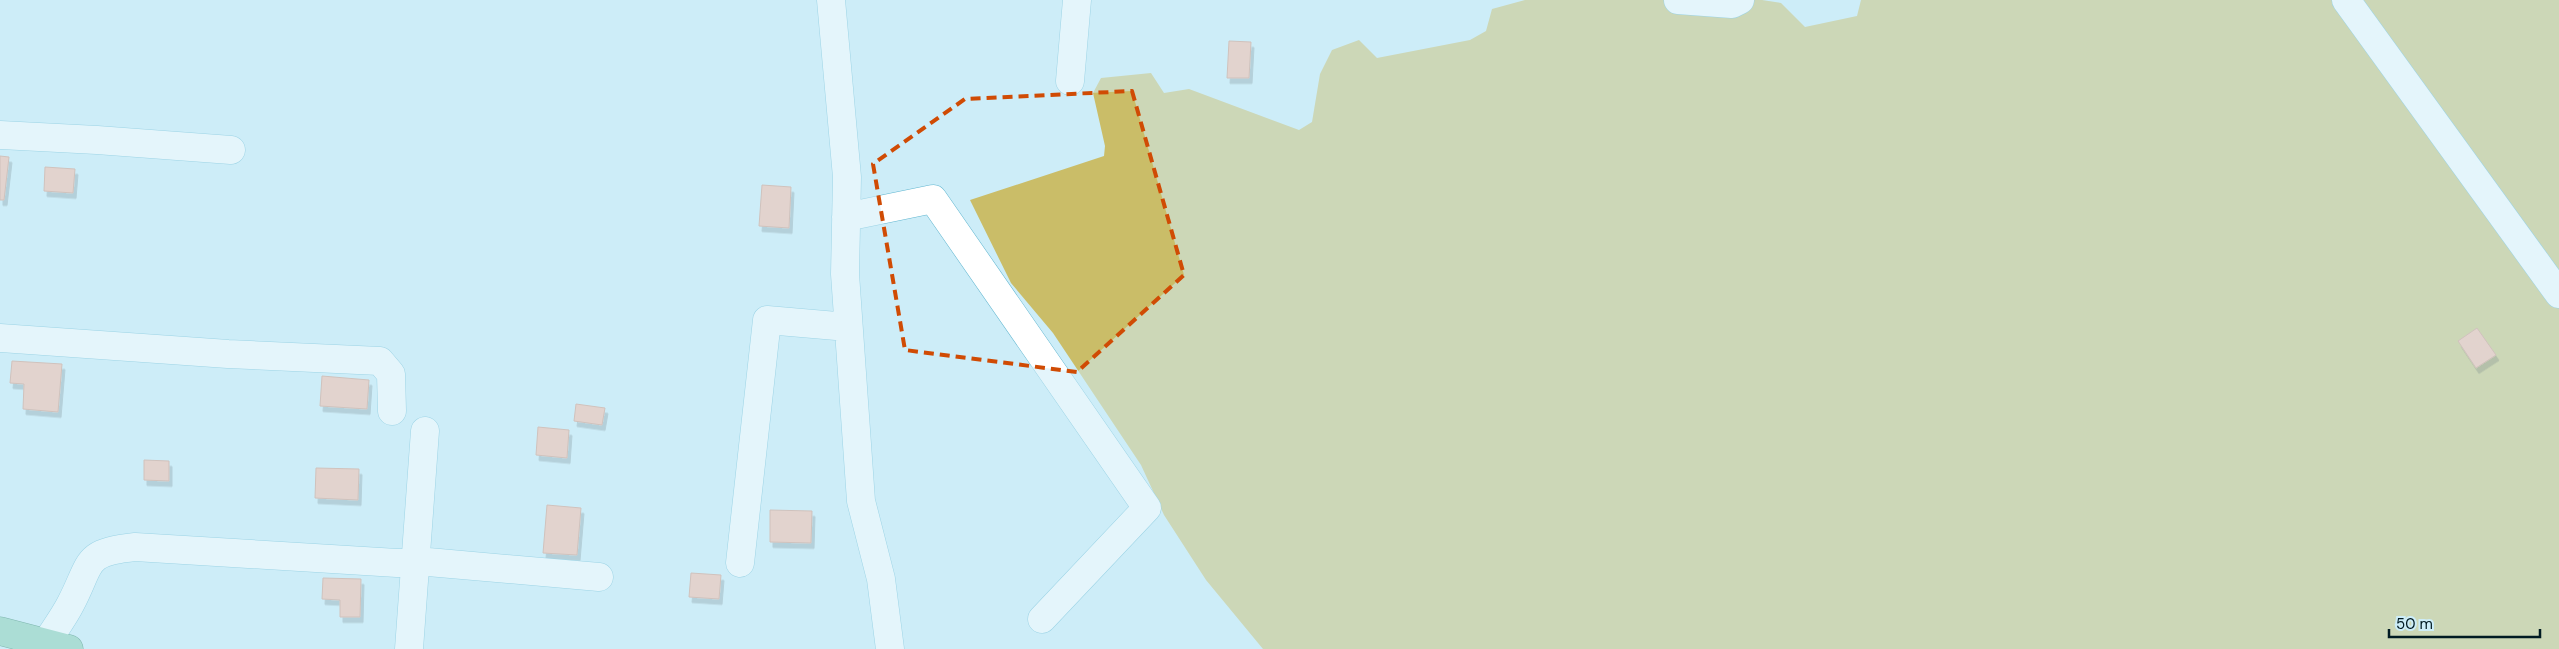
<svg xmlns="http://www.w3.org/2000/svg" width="2559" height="649" viewBox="0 0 2559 649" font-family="'DM Sans',sans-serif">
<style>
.green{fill:#cabd68}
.building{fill:#fbb49b;stroke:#d28e75;filter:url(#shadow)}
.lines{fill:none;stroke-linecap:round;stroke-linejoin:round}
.minor-casing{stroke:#61b6d0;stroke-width:29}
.major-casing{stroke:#1f7557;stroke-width:29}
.minor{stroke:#fff;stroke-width:28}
.major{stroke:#82caac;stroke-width:28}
.marked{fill:none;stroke:#d04b04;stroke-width:4;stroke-dasharray:10 6;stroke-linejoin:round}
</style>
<defs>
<filter id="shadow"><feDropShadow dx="3" dy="5.5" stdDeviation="0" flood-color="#0004"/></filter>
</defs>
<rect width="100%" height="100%" fill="#cdedf8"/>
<path class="green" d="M1525,0H1762L1781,3L1805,27L1857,16L1861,0H2559V649H1263L1206,580L1164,515L1141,465L1053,333L1011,283L970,200L1104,156L1105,146L1093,93L1101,78L1151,73L1164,93L1189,89L1299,130L1312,122L1320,74L1332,50L1359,40L1377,58L1470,40L1486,31L1492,9Z"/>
<path class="building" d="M1229,41L1251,42L1249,78H1227Z
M0,156L9,157L4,200H0Z
M45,167L75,169L73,193L44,191Z
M762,185L791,187L789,228L759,226Z
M2477,328L2496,355L2476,368L2458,341Z
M12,361L62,364L58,412L23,409L24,384L10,383Z
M322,376L369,380L367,409L320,406Z
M576,404L605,408L602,425L574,421Z
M538,427L569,430L567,458L536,455Z
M144,460L169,461V481L144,480Z
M316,468L359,469L358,500L315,498Z
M547,505L581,508L577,555L543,553Z
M770,510L812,511L811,543L770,542Z
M691,573L721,575L719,599L689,597Z
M323,578L361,579L360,617H340V600L322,599Z"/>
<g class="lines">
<g class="minor-casing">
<path id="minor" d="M831,0L847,177L845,274L861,501L881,579L890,649
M1678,0L1732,4L1740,0
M2346,0L2559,294
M1070,81L1077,0
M0,135L97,140L231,150
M846,217L933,199L1147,508L1042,619
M0,338L228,354L380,361L391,374L392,411
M740,563L767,320L848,327
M46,643C54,630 64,617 71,603C92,563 83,552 135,547L397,563L428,562L599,577
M409,649L425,431"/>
</g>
<g class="major-casing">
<path id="major" d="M0,631L69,649"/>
</g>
<use href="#minor" class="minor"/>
<use href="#major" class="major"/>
</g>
<path d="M0 0H2559V649H0ZM1132,91L1184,275L1077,372L905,350L873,164L965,99Z" fill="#cdedf8" fill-opacity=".55" fill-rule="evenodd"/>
<path class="marked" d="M1132,91L1184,275L1077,372L905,350L873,164L965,99Z"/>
<path d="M2389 629v8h151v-8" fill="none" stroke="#001a22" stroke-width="2.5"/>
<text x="2396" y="629" font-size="15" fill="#001a22" stroke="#cdedf8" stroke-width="4" paint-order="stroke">50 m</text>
</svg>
